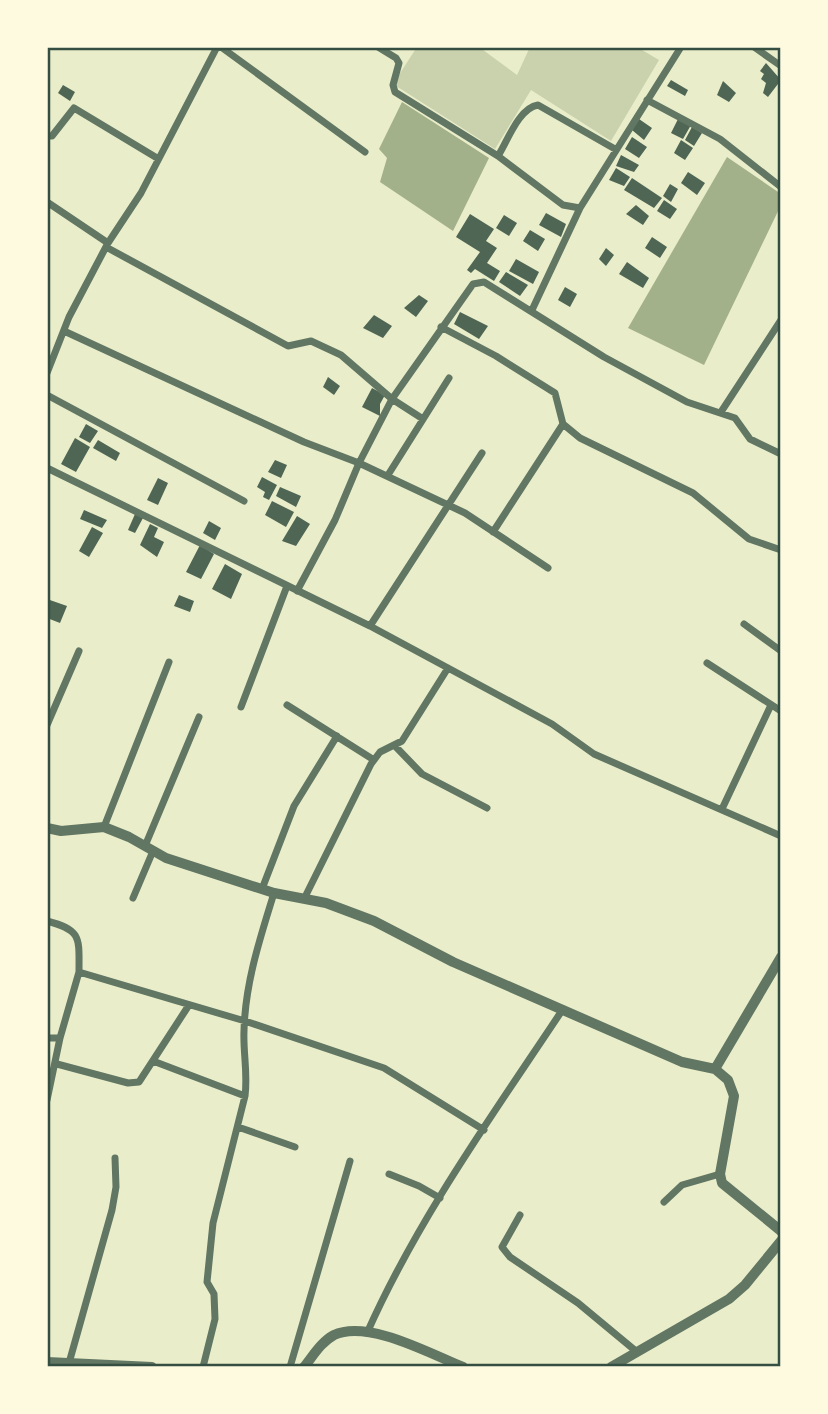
<svg xmlns="http://www.w3.org/2000/svg" width="828" height="1414" viewBox="0 0 828 1414" font-family="Quicksand,sans-serif">
<style>
.green{fill:#cad2ad}
.water{fill:#a3b18a}
.building{fill:#4f6655}
.lines{fill:none;stroke-linecap:round;stroke-linejoin:round}
.minor{stroke:#617663;stroke-width:7}
.tertiary{stroke:#617663;stroke-width:10}
.neatline{fill:none;stroke:#344e41;stroke-width:2.5}
</style>
<rect width="100%" height="100%" fill="#e9edc9"/>
<path class="green" d="M417,47H479L517,75L530,47H637L659,60L611,141L531,90L495,149L393,84Z"/>
<path class="water" d="M402,102L489,158L453,231L380,182L387,158L379,149Z
M727,157L781,194V205L704,365L628,328Z"/>
<path class="building" d="M766,63L781,80L768,97L763,93L766,83L761,79L764,74L760,71Z
M671,80L688,90L685,96L667,86Z
M723,81L736,93L729,102L717,95Z
M63,85L75,92L70,101L58,93Z
M639,119L652,128L644,140L632,130Z
M678,119L691,125L683,139L671,133Z
M692,127L702,133L694,146L685,140Z
M632,137L647,147L639,158L625,149Z
M681,140L693,148L685,160L674,153Z
M621,155L639,165L634,172L616,166Z
M616,168L630,177L624,186L609,180Z
M688,172L705,183L697,195L681,183Z
M632,178L662,198L654,208L624,190Z
M670,184L678,189L671,202L663,196Z
M664,200L677,209L670,219L657,211Z
M636,205L649,216L643,225L626,214Z
M546,213L566,224L561,237L539,225Z
M470,214L494,229L486,241L497,248L487,263L500,271L494,281L475,269L471,273L467,270L480,252L456,237Z
M504,215L517,223L509,236L496,228Z
M530,230L545,239L538,251L523,241Z
M652,237L667,247L660,258L645,248Z
M606,248L614,255L606,266L599,259Z
M516,259L539,272L533,284L509,271Z
M627,262L649,278L643,288L619,274Z
M506,272L528,285L520,296L499,282Z
M565,287L577,294L570,307L558,300Z
M419,295L428,301L416,317L404,308Z
M460,312L488,326L479,339L454,324Z
M374,315L392,326L383,338L363,328Z
M328,377L340,386L334,395L323,387Z
M372,388L385,395L380,404V416L362,407Z
M86,424L98,431L90,443L79,437Z
M75,438L90,447L76,472L61,464Z
M98,440L120,453L116,461L93,448Z
M275,460L287,465L281,478L268,472Z
M262,477L277,485L269,500L263,497L265,492L257,487Z
M158,478L168,483L158,505L147,500Z
M280,487L301,496L296,507L276,496Z
M272,501L294,512L286,527L265,515Z
M84,510L107,520L102,528L80,519Z
M135,514L143,518L135,533L128,530Z
M297,516L310,524L296,546L282,541Z
M209,521L221,528L215,540L203,533Z
M150,524L158,528L154,537L164,542L157,557L140,545Z
M92,527L103,533L89,557L79,551Z
M200,545L214,554L201,579L186,572Z
M225,564L242,574L231,599L212,589Z
M179,595L194,601L190,612L174,606Z
M47,599L67,606L60,623L47,618Z"/>
<g class="lines">
<path class="minor" d="M221,47L365,152
M378,47L396,58L399,63L393,85L395,92L498,156C508,140 519,108 538,105L615,149
M754,47L781,66
M647,100L720,139L781,187
M47,136H52L74,108L157,158
M498,156L563,205L580,208
M47,202L108,243
M106,247L288,346L311,341L341,355L392,399L473,284L484,282L604,357L687,402L735,418L750,439L781,454
M532,310L580,208L681,47
M441,327L496,356L555,393L563,424L580,438L693,493L749,539L781,550
M64,331L304,442L359,463L392,399L423,419
M47,373L69,317L108,243L141,193L217,47
M47,395L244,501
M721,412L781,320
M47,468L370,626L552,724L594,754L781,836
M388,475L449,378
M493,532L563,424
M297,591L335,520L359,463L465,513L548,568
M744,624L781,651
M370,626L482,453
M707,663L781,711
M287,705L374,760
M241,707L287,586
M47,725L79,651
M396,747L422,774L487,808
M722,809L771,705
M104,827L169,662
M145,846L199,717
M262,889L294,806L337,736
M133,898L153,851
M304,899L371,764L380,752L402,741L448,668
M47,921C82,930 79,938 79,972
M47,1038H60L79,972L245,1021L384,1068L484,1130
M153,1061L245,1096
M57,1064L128,1083L139,1082L189,1005
M47,1100L60,1038
M238,1127L295,1147
M389,1174L419,1186L440,1198
M664,1202L682,1185L720,1174
M520,1215L502,1247L510,1257L578,1303L637,1352
M367,1333C418,1218 494,1113 563,1009
M69,1363L112,1210L116,1187L115,1158
M203,1367L215,1319L214,1294L207,1282L213,1223L245,1096C248,1073 243,1053 244,1031C245,984 260,938 274,893
M290,1367L350,1161"/>
<path class="tertiary" d="M47,828L61,831L104,827L129,837L166,858L274,893L326,903L374,921L453,962L682,1062L715,1069
M781,957L715,1069L728,1080L734,1096L720,1174L722,1183L781,1231
M47,1362L152,1367
M304,1367C313,1356 321,1342 334,1335C367,1319 431,1354 463,1367
M611,1367L729,1299L745,1285L781,1241"/>
</g>
<rect width="828" height="1414" fill="none" stroke="#fefae0" stroke-width="98"/>
<rect x="49" y="49" width="730" height="1316" class="neatline"/>
</svg>
